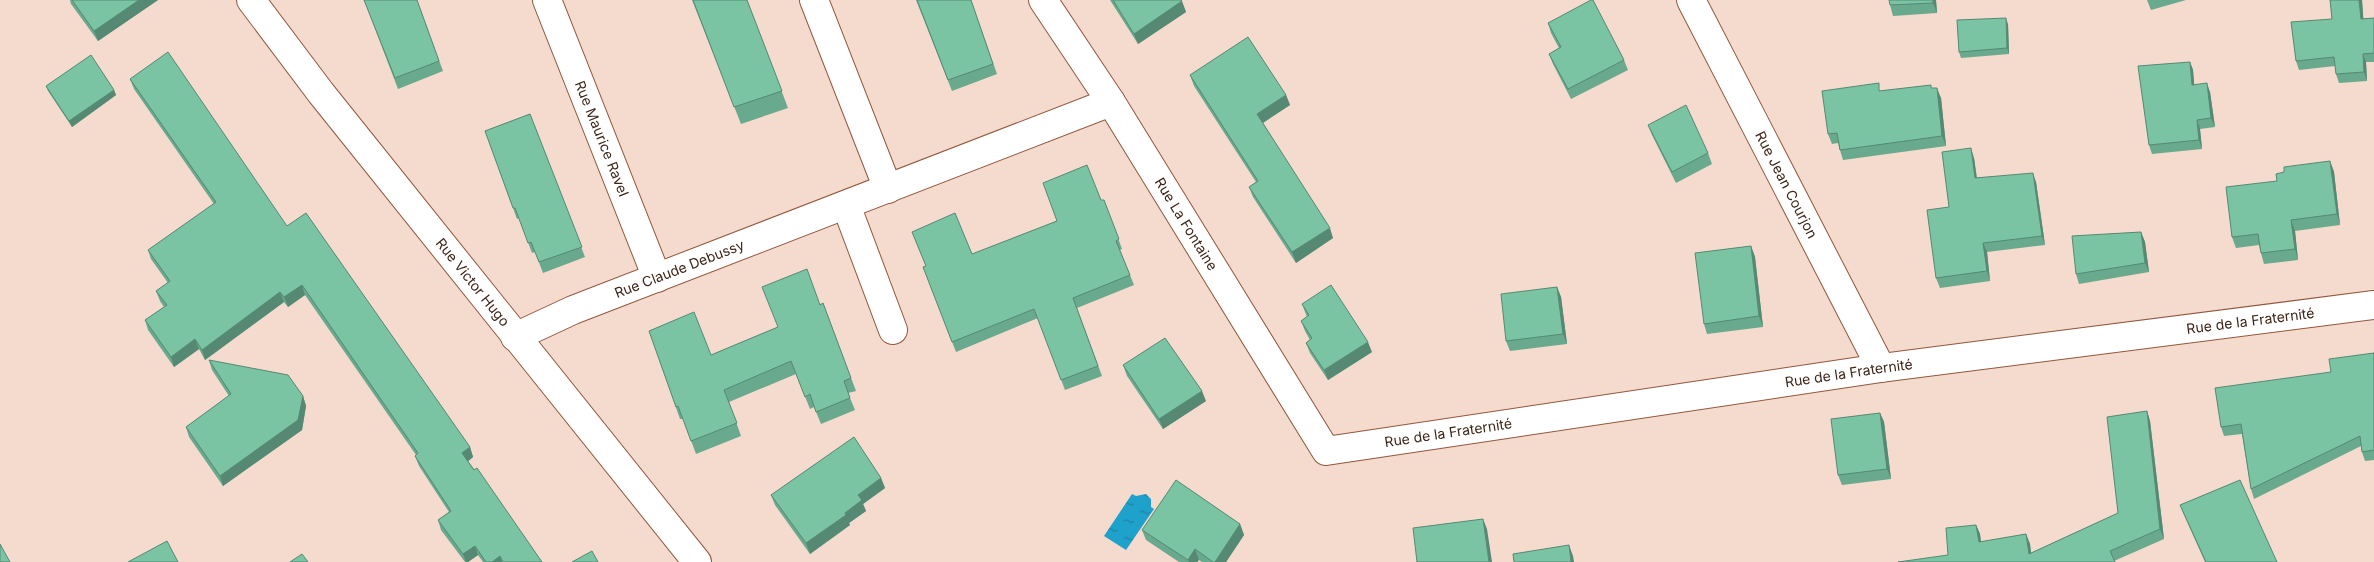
<svg xmlns="http://www.w3.org/2000/svg" width="2374" height="562" viewBox="0 0 2374 562" font-family="Inter,sans-serif">
<style>
.water{fill:url(#water-ripples)}
.lines{fill:none;stroke-linecap:round;stroke-linejoin:round}
.minor-casing{stroke:#92573c;stroke-width:30}
.tertiary-casing{stroke:#92573c;stroke-width:30}
.minor{stroke:#fff;stroke-width:28}
.tertiary{stroke:#fff;stroke-width:28}
.wall{fill:#69a98d}
.shaded-wall{fill:#558973}
.building{fill:#7ac4a4;stroke:#558973}
.labels{text-anchor:middle;stroke-width:4.5;stroke-linejoin:round;paint-order:stroke}
.street-label{font-size:14px;fill:#3e2519;stroke:#f8eae4}
</style>
<defs>
<pattern id="water-ripples" width="26" height="14" patternUnits="userSpaceOnUse" patternTransform="scale(1.25)"><rect width="26" height="14" fill="#1ea1ca"/><path d="M2 4q2-2 4 0t4 0M15 11q2-2 4 0t4 0" fill="none" stroke="#1c83a3"/></pattern>
</defs>
<rect width="100%" height="100%" fill="#f5dace"/>
<path class="water" d="M1132,494L1136,496L1146,494L1151,499V507L1154,509L1126,550L1104,536Z"/>
<g class="lines">
<g class="minor-casing">
<g id="minor">
<path id="s1" d="M547,0L657,278"/>
<path d="M814,0L888,189"/>
<path id="s2" d="M1043,0L1111,102L1326,451L1881,368L2374,305"/>
<path id="s3" d="M1691,0L1881,368"/>
<path d="M846,205L893,330"/>
<path id="s4" d="M515,337L573,310L1111,102"/>
</g>
</g>
<g class="tertiary-casing">
<g id="tertiary">
<path id="s5" d="M251,0L321,93L697,562"/>
</g>
</g>
<use href="#minor" class="minor"/>
<use href="#tertiary" class="tertiary"/>
</g>
<path class="wall" d="M70,0H158L98,41L71,4Z
M364,0H417L443,71L398,89Z
M692,0H747L788,108L741,124Z
M916,0H971L997,74L952,91Z
M1110,0H1181L1186,12L1138,44Z
M1889,0H1936L1937,13L1893,16L1890,5Z
M2147,0H2186L2151,10Z
M2330,0H2362L2363,19L2374,18V62H2366L2367,81L2339,83L2336,74L2335,66L2299,70L2296,61L2332,19Z
M1548,23L1624,60L1628,70L1571,99L1553,64L1549,54L1559,48L1551,33Z
M2008,24L2009,54L1961,58L1959,52Z
M2190,62L2193,70L2194,85L2210,92L2215,127L2200,129L2202,149L2152,154L2149,145Z
M1190,75L1286,95L1290,105L1263,123L1333,238L1296,263L1253,197L1249,187L1256,182L1194,86Z
M130,79L287,226L470,447L473,457L468,461L542,562H483L478,555L468,562H465L441,530L438,520L449,512L419,466L415,456L416,455L305,295L288,307L284,302L205,360L199,349L174,367L148,330L145,320L164,307L160,301L156,291L168,283L151,259L148,250L214,204L134,89Z
M46,86L114,90L116,95L72,127L48,91Z
M1932,88L1941,98L1946,146L1843,160L1840,150L1838,143L1832,144L1828,134L1882,91Z
M530,114L585,257L543,273L535,252L532,253L519,218L517,219L485,131Z
M1648,125L1708,153L1712,164L1676,183L1652,135Z
M1974,158L1977,178L2036,182L2045,245L1987,252L1990,281L1940,288L1936,278L1949,207Z
M2330,161L2334,172L2340,225L2295,231L2298,260L2264,264L2261,253L2259,245L2236,248L2232,237L2284,172Z
M1101,200H1104L1122,249L1120,250L1134,285L1077,308L1102,376L1065,390L1038,318L956,352L923,267L926,266L912,232L972,254L1057,221Z
M2141,232L2145,242L2149,272L2079,284L2076,274Z
M1751,246L1755,257L1763,327L1707,334L1704,324Z
M1557,287L1561,297L1567,344L1510,351L1506,341Z
M823,303L856,391L848,393L855,410L821,424L814,407L810,409L796,374L729,402L741,436L696,454L683,419H680L649,331L711,355L778,327Z
M1302,304L1372,352L1328,380L1310,353L1306,343L1310,340L1305,331L1301,321L1307,317Z
M2374,353V460L2365,461L2362,452L2361,446L2254,499L2251,489L2242,434L2224,436L2221,427Z
M209,360L303,396L306,406L302,430L223,486L189,437L186,427L229,396L212,370Z
M1123,365L1206,401L1163,429L1127,376Z
M2147,411L2150,421L2164,539L2114,561L1948,555L1976,525L1980,534L1981,542L2026,534L2030,544L2031,553L2118,513Z
M1880,413L1884,422L1891,479L1842,485L1838,475Z
M881,478L885,488L863,504L866,511L849,523L850,525L810,554L775,505L771,495Z
M2180,505L2277,562H2205L2184,515Z
M1240,524L1244,535L1226,562H1202L1199,560L1197,562H1179L1146,540L1142,530Z"/>
<path class="shaded-wall" d="M139,0H158L98,41L94,31Z
M1933,0H1936L1937,13L1933,3Z
M2359,0H2362L2364,27L2361,19Z
M1182,1L1186,12L1138,44L1134,34Z
M2006,18L2008,24L2009,54L2007,48Z
M2363,54L2366,62L2367,81L2364,72Z
M2190,62L2193,70L2195,94L2192,85Z
M2207,83L2210,92L2215,127L2211,118Z
M1937,88L1941,98L1946,146L1942,136Z
M114,90L116,95L72,127L69,121Z
M1286,95L1290,105L1261,124L1257,114Z
M2197,120L2200,129L2202,149L2199,140Z
M1971,148L1974,158L1978,188L1975,178Z
M2330,161L2334,172L2340,225L2337,214Z
M2033,173L2036,182L2045,245L2042,236Z
M2291,220L2295,231L2298,260L2295,249Z
M1330,228L1333,238L1296,263L1292,252Z
M2141,232L2145,242L2149,272L2145,263Z
M1983,243L1987,252L1990,281L1987,271Z
M1751,246L1755,257L1763,327L1759,316Z
M302,285L305,295L288,307L284,297Z
M1557,287L1561,297L1567,344L1563,334Z
M280,292L284,302L205,360L202,350Z
M195,339L199,349L174,367L171,357Z
M1368,342L1372,352L1328,380L1324,370Z
M1202,391L1206,401L1163,429L1159,419Z
M303,396L306,406L302,430L223,486L220,476Z
M2147,411L2150,421L2164,539L2160,529Z
M1880,413L1884,422L1891,479L1887,469Z
M470,447L473,457L466,463L462,453Z
M881,478L885,488L863,504L866,511L849,523L850,525L810,554L806,543L845,513L858,495Z
M1483,519L1487,529L1492,562H1489Z
M1240,524L1244,535L1226,562H1215Z
M1976,525L1980,534L1982,552L1979,542Z
M2026,534L2030,544L2032,562L2029,554Z
M1569,545L1573,556L1574,562H1571Z
M475,546L478,555L468,562H466L463,554Z
M1195,549L1199,560L1197,562H1189L1188,560Z
M500,556L502,562H492Z"/>
<path class="building" d="M72,0H139L94,31Z
M364,0H417L439,61L395,78Z
M693,0H747L782,91L734,107Z
M917,0H971L993,64L948,80Z
M1113,0H1181L1182,1L1134,34Z
M1591,0H1593L1624,60L1568,89L1549,54L1561,47L1548,23Z
M1889,0H1933V3L1890,5Z
M2330,0H2359L2361,19L2374,18V53L2363,54L2364,72L2336,74L2334,57L2296,61L2291,22L2332,19Z
M2006,18L2007,48L1959,52L1957,20Z
M1248,37L1286,95L1257,114L1330,228L1292,252L1249,187L1258,181L1190,75Z
M168,52L287,226L306,213L470,447L462,453L474,470L477,468L542,562H503L500,556L492,562H486L475,546L463,554L438,520L451,511L415,456L418,453L302,285L284,297L280,292L202,350L195,339L171,357L145,320L167,305L156,291L170,281L148,250L216,202L130,79Z
M91,55L114,90L69,121L46,86Z
M2190,62L2192,85L2207,83L2211,118L2197,120L2199,140L2149,145L2138,66Z
M1879,83V91L1931,85V88H1937L1942,136L1840,150L1837,133L1828,134L1822,91Z
M1686,105L1708,153L1672,172L1648,125Z
M530,114L582,247L539,262L531,242L528,243L515,208H513L485,131Z
M1971,148L1975,178L2033,173L2042,236L1983,243L1987,271L1936,278L1927,210L1949,207L1942,152Z
M2330,161L2337,214L2291,220L2295,249L2261,253L2258,234L2232,237L2226,187L2277,181L2276,174L2284,172V167Z
M1087,165L1101,200H1104L1119,239L1116,241L1130,275L1073,298L1098,366L1061,380L1034,309L952,342L923,267L926,266L912,232L955,213L972,254L1057,221L1043,183Z
M2141,232L2145,263L2076,274L2072,236Z
M1751,246L1759,316L1704,324L1695,253Z
M807,269L820,305L823,303L851,378L844,381L850,398L816,412L810,394L805,397L791,361L724,390L737,423L691,441L678,406L676,407L649,331L694,312L711,355L778,327L762,287Z
M1331,285L1368,342L1324,370L1306,343L1312,338L1301,321L1309,315L1302,304Z
M1557,287L1563,334L1506,341L1501,294Z
M1165,338L1202,391L1159,419L1123,365Z
M2374,353V450L2362,452L2360,436L2251,489L2241,424L2221,427L2215,388L2331,372L2329,359Z
M209,360L288,375L303,396L298,420L220,476L186,427L231,394Z
M2147,411L2160,529L2110,551L2115,562H1898L1948,555L1946,528L1976,525L1979,542L2026,534L2029,554L2118,513L2107,417Z
M1880,413L1887,469L1838,475L1831,419Z
M854,437L881,478L858,495L862,500L845,513L846,515L806,543L771,495Z
M1176,480L1240,524L1215,562H1213L1195,549L1188,560L1142,530Z
M2240,480L2277,562H2206L2180,505Z
M1483,519L1489,562H1417L1413,528Z
M167,541L178,562H128Z
M0,544L10,562H0Z
M1569,545L1571,562H1514L1513,554Z
M592,551L598,562H572Z
M302,554L308,562H290Z"/>
<g class="labels">
<g class="street-label">
<text dy="5" stroke="none"><textPath href="#s1" startOffset="149">Rue Maurice Ravel</textPath></text>
<text dy="5" stroke="none"><textPath href="#s3" startOffset="208">Rue Jean Courjon</textPath></text>
<text dy="5" stroke="none"><textPath href="#s2" startOffset="266">Rue La Fontaine</textPath></text>
<text dy="5" stroke="none"><textPath href="#s4" startOffset="178">Rue Claude Debussy</textPath></text>
<text dy="5" stroke="none"><textPath href="#s5" startOffset="359">Rue Victor Hugo</textPath></text>
<text dy="5" stroke="none"><textPath href="#s2" startOffset="1466">Rue de la Fraternité</textPath></text>
<text dy="5" stroke="none"><textPath href="#s2" startOffset="1061">Rue de la Fraternité</textPath></text>
<text dy="5" stroke="none"><textPath href="#s2" startOffset="656">Rue de la Fraternité</textPath></text>
</g>
</g>
</svg>
